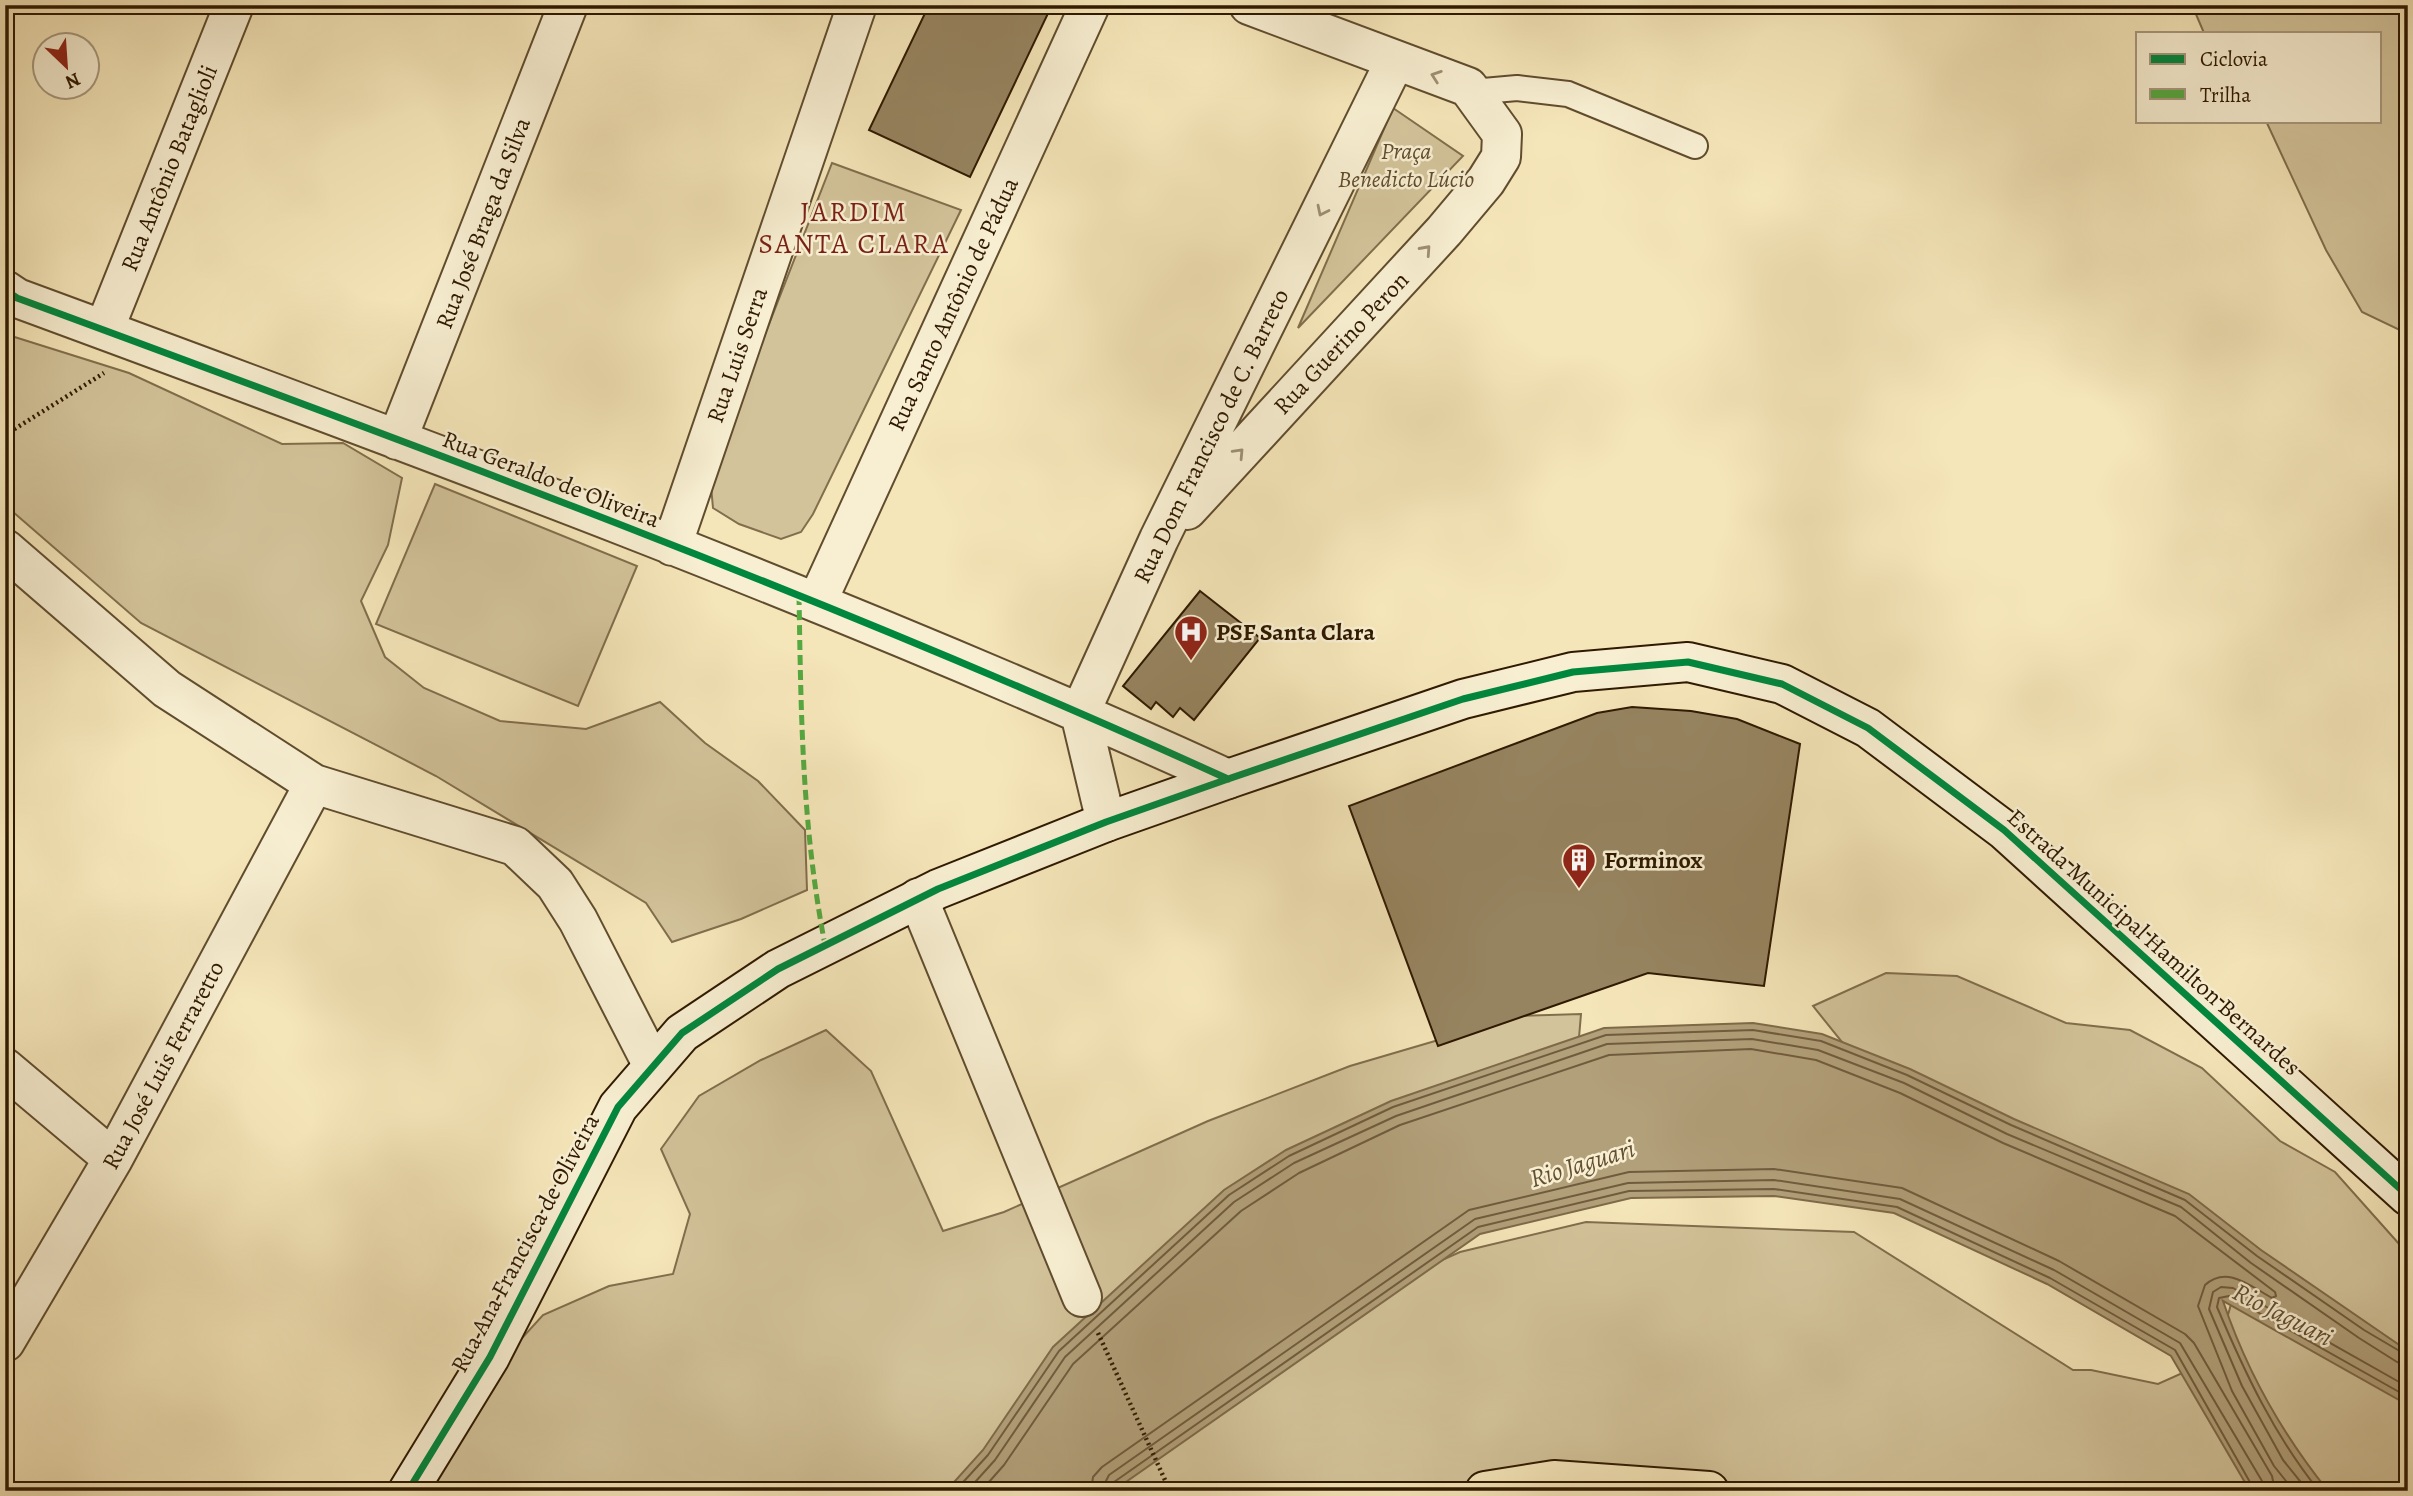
<svg xmlns="http://www.w3.org/2000/svg" width="2413" height="1496" viewBox="0 0 2413 1496" font-family="Alegreya,serif">
<style>
.green{fill:#d3c39a;stroke:#816e4d;stroke-width:2}
.water{fill:#b2a07a;stroke:#7e6a49;stroke-width:2}
.lines{fill:none;stroke-linecap:round;stroke-linejoin:round}
.shore{stroke:#705c3d;stroke-width:2}
.building{fill:#968460;stroke:#2f1900;stroke-width:2}
.lane-casing{stroke:#604c2e;stroke-width:28}
.street-casing{stroke:#604c2e;stroke-width:42}
.secondary-casing{stroke:#2f1900;stroke-width:42}
.primary-casing{stroke:#2f1900;stroke-width:42}
.path{stroke:#2f1900;stroke-width:4.5;stroke-dasharray:2 3.5;stroke-linecap:butt}
.lane{stroke:#f8efd2;stroke-width:24}
.street{stroke:#f8efd2;stroke-width:38}
.secondary{stroke:#f8efd2;stroke-width:38}
.primary{stroke:#f5e6b9;stroke-width:38}
.quiet{stroke:#54a940;stroke-width:5;stroke-dasharray:10 5;stroke-linecap:butt}
.cycleway-casing{stroke:#f8efd2;stroke-width:11}
.cycleway{stroke:#00873e;stroke-width:7}
.oneway{stroke:#9e8f74}
.labels{text-anchor:middle;stroke-width:5;stroke-linejoin:round;paint-order:stroke}
.park-label{font-size:24px;font-style:italic;fill:#604c2e;stroke:#f8efd2}
.street-label{font-size:24px;fill:#2f1900;stroke:#f8efd2}
.poi-label{font-size:24px;font-weight:bold;fill:#2f1900;stroke:#f8efd2;text-anchor:start}
.water-label{font-size:26px;font-style:italic;fill:#634f31;stroke:#f8efd2}
.quarter-label{font-size:28px;letter-spacing:2px;fill:#7a1f14;stroke:#f8efd2}
</style>
<rect width="100%" height="100%" fill="#f5e6b9"/>
<filter id="stains"><feTurbulence type="fractalNoise" baseFrequency=".00286" numOctaves="4"/><feColorMatrix values="0 0 0 0 .2 0 0 0 0 .09 0 0 0 0 .02 0 0 0 .5 -.17"/></filter>
<radialGradient id="worn" r=".72"><stop offset=".6" stop-color="#630" stop-opacity="0"/><stop offset="1" stop-color="#630" stop-opacity=".3"/></radialGradient>
<path class="green" d="M2192,5H2408V334L2362,312L2326,250L2266,121H2380V33H2204Z
M1393,108L1463,156L1298,328Z
M832,163L961,210L813,514L801,532L781,539L739,524L713,508L710,475Z
M5,334L129,373L282,444L343,443L402,478L388,545L361,601L385,657L424,688L500,721L586,729L660,702L705,743L758,781L805,830L807,890L741,919L672,942L646,903L436,776L141,623L5,505Z
M435,484L637,566L578,706L376,624Z
M1886,973L1957,976L2066,1023L2130,1030L2202,1068L2280,1141L2335,1172L2408,1254V1491H1922L1911,1487L1820,1491H1031L1249,1347L1460,1252L1586,1222L1854,1232L2073,1370H2091L2158,1384L2216,1358L2233,1297L1854,1057L1813,1006Z
M1581,1014L1574,1096L957,1491H420L502,1360L543,1315L609,1286L673,1274L690,1214L661,1149L699,1096L761,1060L826,1030L871,1071L943,1231L1004,1212L1208,1121L1350,1066L1520,1016Z"/>
<path class="water" d="M1753,1023L1822,1034L1910,1069L2014,1119L2189,1194L2261,1250L2408,1351V1405L2223,1301C2246,1369 2283,1435 2328,1491H2250L2171,1356L2047,1284L1894,1213L1774,1196L1631,1198L1480,1234L1113,1491H946L983,1450L1053,1347L1224,1190L1286,1150L1391,1101L1604,1028Z"/>
<g class="lines">
<path class="shore" d="M955,1491L988,1455L1059,1351L1229,1195L1289,1156L1393,1107L1606,1035L1753,1030L1821,1041L1907,1075L2011,1125L2185,1200L2257,1256L2364,1330L2408,1356
M967,1491L995,1460L1065,1357L1234,1202L1294,1163L1396,1116L1607,1044L1752,1039L1818,1050L1904,1083L2007,1134L2181,1207L2251,1263L2359,1338L2397,1362L2408,1365
M981,1491L1004,1465L1073,1364L1241,1211L1299,1173L1400,1125L1609,1055L1751,1049L1816,1060L1900,1093L2003,1143L2175,1216L2275,1292L2276,1296L2272,1298C2250,1286 2227,1265 2205,1285L2198,1306L2232,1391L2274,1466L2294,1491
M1091,1491L1093,1477L1102,1467L1469,1210L1629,1172L1774,1169L1902,1188L2059,1261L2185,1334L2194,1343L2272,1476L2275,1491
M1101,1491L1109,1475L1475,1219L1628,1183L1774,1180L1900,1199L2054,1270L2180,1343L2262,1481L2264,1491
M1110,1491L1114,1482L1478,1227L1629,1191L1774,1189L1897,1207L2050,1278L2175,1350L2255,1491
M2308,1491L2283,1460L2242,1386L2209,1309L2213,1292L2221,1287L2233,1288L2408,1387
M2319,1491C2274,1435 2245,1373 2217,1307L2219,1298L2229,1296L2408,1397"/>
</g>
<path class="building" d="M929,5H1052L970,177L869,130Z
M1200,591L1260,638L1194,720L1180,708L1173,717L1156,702L1151,709L1123,686Z
M1632,707L1691,711L1737,719L1800,744L1764,986L1648,973L1438,1046L1349,806L1597,713Z"/>
<g class="lines">
<g class="lane-casing">
<path id="lane" d="M1472,92L1517,88L1568,94L1695,146"/>
</g>
<g class="street-casing">
<path id="street" d="M5,290L17,298C424,448 833,599 1228,779
M104,330L234,5
M397,440L568,5
M1187,510L1444,231L1486,181L1501,157L1502,134L1468,87L1249,5
M672,546L857,5
M5,549L167,689L314,784L515,846L555,884L578,920L653,1066
M817,602L1090,5
M1106,822L1080,713L1159,539L1395,61
M918,898L1082,1297
M5,1068L113,1159
M5,1342L113,1159L314,784"/>
</g>
<g class="secondary-casing">
<path id="secondary" d="M408,1491L490,1357L618,1107L682,1033L778,969L938,889L1106,822L1228,779L1463,699L1573,672L1688,662L1782,684L1868,728L2004,830L2408,1196"/>
</g>
<g class="primary-casing">
<path id="primary" d="M1485,1491L1554,1480L1709,1491"/>
</g>
<path class="path" d="M5,435L104,373
M1098,1333L1170,1491"/>
<use href="#lane" class="lane"/>
<use href="#street" class="street"/>
<use href="#secondary" class="secondary"/>
<use href="#primary" class="primary"/>
<path class="quiet" d="M799,595C801,716 802,826 825,945"/>
<g class="cycleway-casing">
<path id="cycleway" d="M5,290L17,298C424,448 833,599 1228,779
M408,1491L490,1357L618,1107L682,1033L778,969L938,889L1106,822L1228,779L1463,699L1573,672L1688,662L1782,684L1868,728L2004,830L2408,1196"/>
</g>
<use href="#cycleway" class="cycleway"/>
</g>
<defs><path id="oneway-chevron" d="M-2-3.5L2.5 0L-2 3.5" fill="none" stroke-width="1.6" stroke-linecap="round" stroke-linejoin="round" transform="scale(1.75)"/></defs>
<g class="oneway">
<use href="#oneway-chevron" transform="translate(1436 76) rotate(-161)"/>
<use href="#oneway-chevron" transform="translate(1322 211) rotate(116)"/>
<use href="#oneway-chevron" transform="translate(1426 250) rotate(-48)"/>
<use href="#oneway-chevron" transform="translate(1239 453) rotate(-47)"/>
</g>
<defs>
<g id="hospital-pin" transform="scale(1.75)"><path d="M0 17L-7.5 6A9.5 9.5 0 1 1 7.5 6Z" fill="#8f2418" stroke="#f8efd2"/><path d="M-5-5h3v3.5h4V-5h3V5h-3V1.5h-4V5h-3Z" fill="#fff"/></g>
<g id="building-pin" transform="scale(1.75)"><path d="M0 17L-7.5 6A9.5 9.5 0 1 1 7.5 6Z" fill="#8f2418" stroke="#f8efd2"/><path d="M-4-6H4V6H1V3H-1V6H-4ZM-2.5-4.3h1.7v1.8h-1.7ZM.8-4.3h1.7v1.8H.8ZM-2.5-1h1.7V.8h-1.7ZM.8-1h1.7V.8H.8Z" fill="#fff"/></g>
</defs>
<g fill-rule="evenodd">
<use href="#hospital-pin" x="1191" y="632"/>
<use href="#building-pin" x="1579" y="860"/>
</g>
<g class="labels">
<g class="park-label">
<text x="1406" y="159">Praça<tspan x="1406" dy="28">Benedicto Lúcio</tspan></text>
</g>
<g class="street-label">
<text transform="translate(169 168) rotate(-68)" y="8">Rua Antônio Bataglioli</text>
<text transform="translate(483 223) rotate(-69)" y="8">Rua José Braga da Silva</text>
<text transform="translate(953 304) rotate(-65)" y="8">Rua Santo Antônio de Pádua</text>
<text transform="translate(1341 343) rotate(-47)" y="8">Rua Guerino Peron</text>
<text transform="translate(737 355) rotate(-71)" y="8">Rua Luis Serra</text>
<text transform="translate(1211 436) rotate(-64)" y="8">Rua Dom Francisco de C. Barreto</text>
<text transform="translate(551 479) rotate(21)" y="8">Rua Geraldo de Oliveira</text>
<text transform="translate(2154 942) rotate(42)" y="8">Estrada Municipal Hamilton Bernardes</text>
<text transform="translate(163 1065) rotate(-62)" y="8">Rua José Luis Ferraretto</text>
<text transform="translate(525 1243) rotate(-62)" y="8">Rua Ana Francisca de Oliveira</text>
</g>
<g class="poi-label">
<text x="1216" y="640">PSF Santa Clara</text>
<text x="1604" y="868">Forminox</text>
</g>
<g class="water-label">
<text transform="translate(1582 1163) rotate(-17)" y="9">Rio Jaguari</text>
<text transform="translate(2283 1314) rotate(27)" y="9">Rio Jaguari</text>
</g>
<g class="quarter-label">
<text x="854" y="221">JARDIM<tspan x="854" dy="32">SANTA CLARA</tspan></text>
</g>
</g>
<rect width="2413" height="1496" fill="none" stroke="#f5e6b9" stroke-width="28"/>
<rect x="7" y="7" width="2399" height="1482" fill="none" stroke="#2f1900" stroke-width="3.5"/>
<rect x="14" y="14" width="2385" height="1468" fill="none" stroke="#2f1900" stroke-width="2"/>
<rect x="2136" y="32" width="245" height="91" fill="#f8efd2" stroke="#a8997e" stroke-width="2"/>
<rect x="2150" y="54" width="35" height="10" fill="#00873e" stroke="#a8997e" stroke-width="2"/>
<text x="2200" y="66" font-size="21" fill="#2f1900">Ciclovia</text>
<rect x="2150" y="89" width="35" height="10" fill="#54a940" stroke="#a8997e" stroke-width="2"/>
<text x="2200" y="102" font-size="21" fill="#2f1900">Trilha</text>
<g transform="translate(66 66) rotate(155)"><circle r="33" fill="#f8efd2" stroke="#a8997e" stroke-width="2"/>
<path d="M0-5L12 26L0 18L-12 26Z" fill="#8f2418"/>
<text y="-10" font-size="19" font-weight="bold" text-anchor="middle" fill="#2f1900">N</text>
</g>
<rect width="100%" height="100%" filter="url(#stains)"/>
<rect width="100%" height="100%" fill="url(#worn)"/>
</svg>
